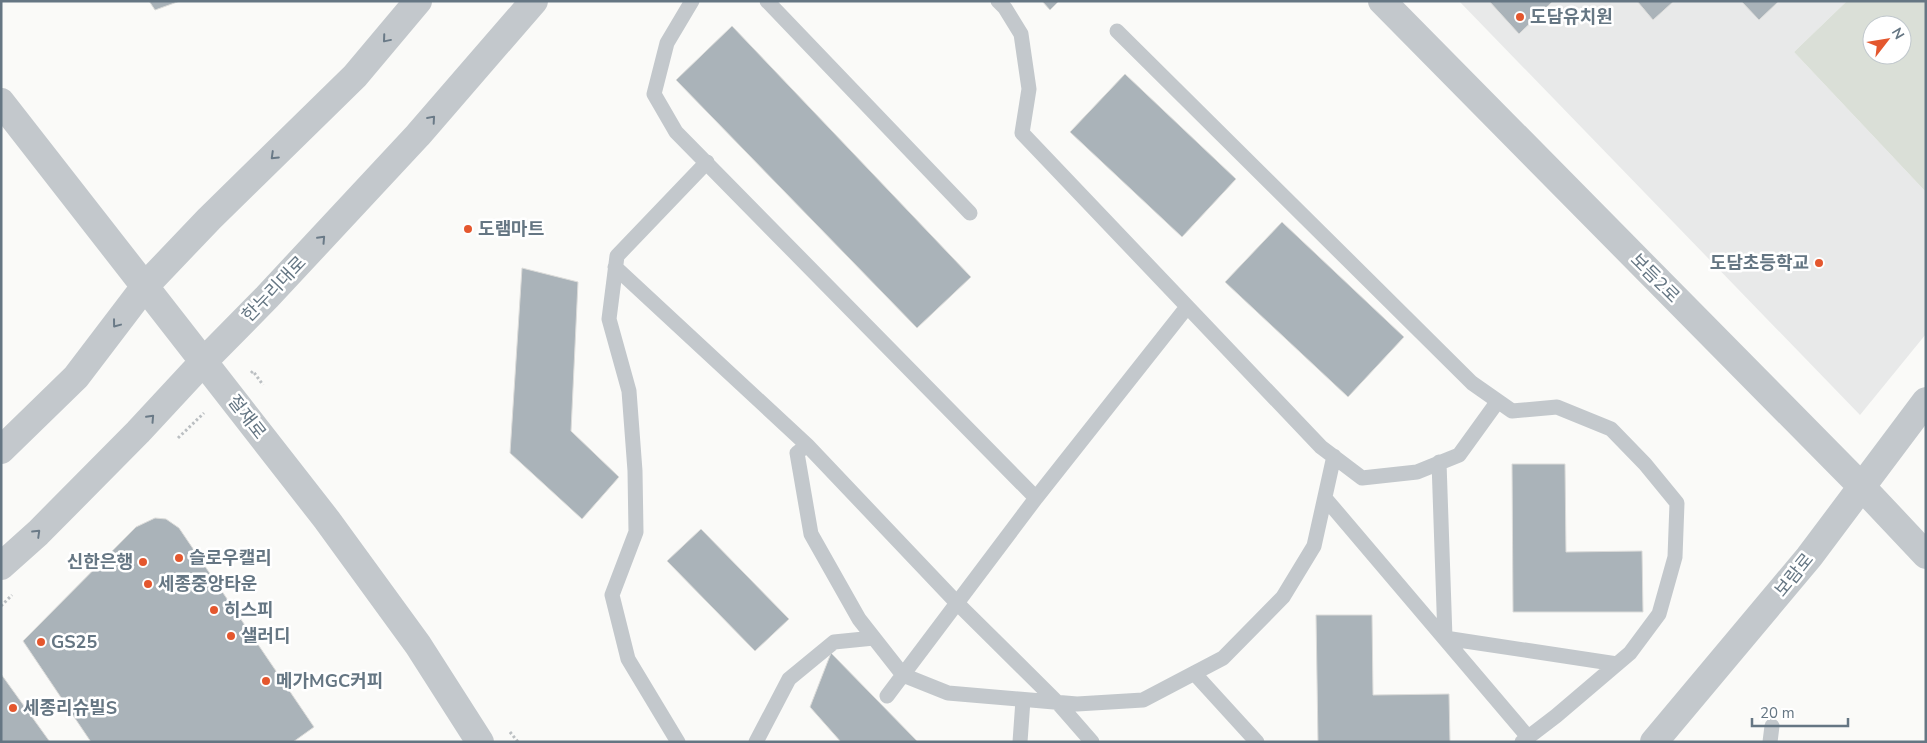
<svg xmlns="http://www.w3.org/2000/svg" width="1927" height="743" viewBox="0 0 1927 743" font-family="'Nunito Sans','Noto Sans KR',sans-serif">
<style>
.built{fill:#e8e9e9}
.green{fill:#dadfd7;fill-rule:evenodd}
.building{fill:#aab3b9;stroke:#dcdcda}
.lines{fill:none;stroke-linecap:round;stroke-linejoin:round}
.path{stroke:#bbbfc2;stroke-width:3;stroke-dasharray:2.5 2.5;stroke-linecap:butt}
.service{stroke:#c3c8cc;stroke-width:15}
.tertiary{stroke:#c3c8cc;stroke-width:28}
.oneway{stroke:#6a7a87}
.poi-dot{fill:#e4572e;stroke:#fff;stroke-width:2}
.labels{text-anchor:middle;stroke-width:5;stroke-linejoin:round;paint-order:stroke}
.poi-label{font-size:18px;font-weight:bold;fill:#657683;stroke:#fff;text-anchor:start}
.street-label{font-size:18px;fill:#657683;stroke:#fff}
</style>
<rect width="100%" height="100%" fill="#fafaf8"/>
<path class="built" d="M1459,1H1489L1519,33L1553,1H1637L1653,20L1674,1H1741L1759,20L1779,1H1847L1794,52L1926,192V334L1860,415Z"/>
<path class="green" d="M1847,1H1926V192L1794,52ZM1872,25H1902V55H1872Z"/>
<path class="building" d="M149,1H180L155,10Z
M1042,1H1059L1050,10Z
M1489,1H1553L1519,34Z
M1637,1H1674L1653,20Z
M1741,1H1779L1759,20Z
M732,26L971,277L917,328L676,80Z
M1125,74L1236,179L1182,237L1070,132Z
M1282,222L1404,337L1348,397L1225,282Z
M522,268L578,282L571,431L619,477L582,519L510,453Z
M1512,464H1565L1566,552L1642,551L1643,612H1513Z
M155,518L166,519L179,528L314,727L293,742H91L23,641L136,527Z
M701,529L789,619L755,651L667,561Z
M1316,615H1372L1373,695L1449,694L1450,742H1318Z
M831,653L918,742H841L810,707Z
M1,674L50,742H1Z"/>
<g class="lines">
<path class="path" d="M251,373L253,371L263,385
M178,438L204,413
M1,606L12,595
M510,732L518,742"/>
<path class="service" d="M692,1L667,43L654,94L676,132L1036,498
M767,1L970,213
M998,1L1005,8L1021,34L1029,89L1022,133L1321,447L1362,478L1417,472L1459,455L1498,401
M1117,31L1472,383L1512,411L1557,407L1611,429L1645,464L1677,503L1675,557L1659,614L1630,653L1556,716L1522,742
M615,267L807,445L957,603L1058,703L1092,742
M807,445L797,453L811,534L859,619L903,675L948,693L1077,704L1143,700L1223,658L1283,597L1314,546L1334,456
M1439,462L1445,638L1617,664
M1325,498L1528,737
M1194,673L1257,742
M887,696L1036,498L1187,307
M678,742L628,659L612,595L636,532L635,471L629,391L609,319L617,256L707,162
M756,742L789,679L834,642L874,638
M1020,742L1023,700
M1770,742L1772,726"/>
<path class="tertiary" d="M1382,1L1862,487L1926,555
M1,102L327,520L418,645L480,742
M1,450L76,377L146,285L209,219L355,76L418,1
M1,566L38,533L138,432L203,362L267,297L418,135L534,1
M1654,742L1809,557L1926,401"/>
</g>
<defs><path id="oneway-chevron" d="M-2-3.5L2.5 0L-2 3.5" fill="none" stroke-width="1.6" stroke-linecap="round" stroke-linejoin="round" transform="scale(1.25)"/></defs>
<g class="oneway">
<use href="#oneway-chevron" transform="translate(386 39) rotate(130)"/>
<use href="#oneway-chevron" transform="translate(432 119) rotate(-49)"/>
<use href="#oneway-chevron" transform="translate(274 156) rotate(136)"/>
<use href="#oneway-chevron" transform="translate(322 239) rotate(-47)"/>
<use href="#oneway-chevron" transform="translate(116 324) rotate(127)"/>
<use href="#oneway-chevron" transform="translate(151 418) rotate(-47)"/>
<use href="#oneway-chevron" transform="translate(37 533) rotate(-44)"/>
</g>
<g class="poi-dot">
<circle cx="1520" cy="17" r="5"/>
<circle cx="468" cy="229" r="5"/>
<circle cx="1819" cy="263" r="5"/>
<circle cx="179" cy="558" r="5"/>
<circle cx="143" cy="562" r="5"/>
<circle cx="148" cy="584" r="5"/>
<circle cx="214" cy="610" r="5"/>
<circle cx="231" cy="636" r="5"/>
<circle cx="41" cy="642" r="5"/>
<circle cx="266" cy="681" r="5"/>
<circle cx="13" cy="708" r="5"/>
</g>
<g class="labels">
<g class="poi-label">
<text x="1530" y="23">도담유치원</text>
<text x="478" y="235">도램마트</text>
<text x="1809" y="269" text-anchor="end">도담초등학교</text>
<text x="189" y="564">슬로우캘리</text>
<text x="133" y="568" text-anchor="end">신한은행</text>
<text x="158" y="590">세종중앙타운</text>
<text x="224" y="616">히스피</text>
<text x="241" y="642">샐러디</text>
<text x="51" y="648">GS25</text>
<text x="276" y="687">메가MGC커피</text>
<text x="23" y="714">세종리슈빌S</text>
</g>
<g class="street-label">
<text transform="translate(1655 278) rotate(45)" y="6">보듬2로</text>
<text transform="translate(274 289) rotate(-46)" y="6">한누리대로</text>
<text transform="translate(247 417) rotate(52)" y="6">절재로</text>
<text transform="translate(1794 575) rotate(-51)" y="6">보람로</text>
</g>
</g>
<rect width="1927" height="743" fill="none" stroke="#657683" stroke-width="5"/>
<g transform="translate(1887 40) rotate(59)"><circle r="24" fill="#ffffff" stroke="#c1c8cd"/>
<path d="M0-4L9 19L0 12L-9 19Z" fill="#e4572e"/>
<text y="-8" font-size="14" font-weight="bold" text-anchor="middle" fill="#657683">N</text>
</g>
<path d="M1752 718v8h96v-8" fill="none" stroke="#657683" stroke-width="2.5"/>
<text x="1760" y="718" font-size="15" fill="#657683" stroke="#ffffff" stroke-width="4" paint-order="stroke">20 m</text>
</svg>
